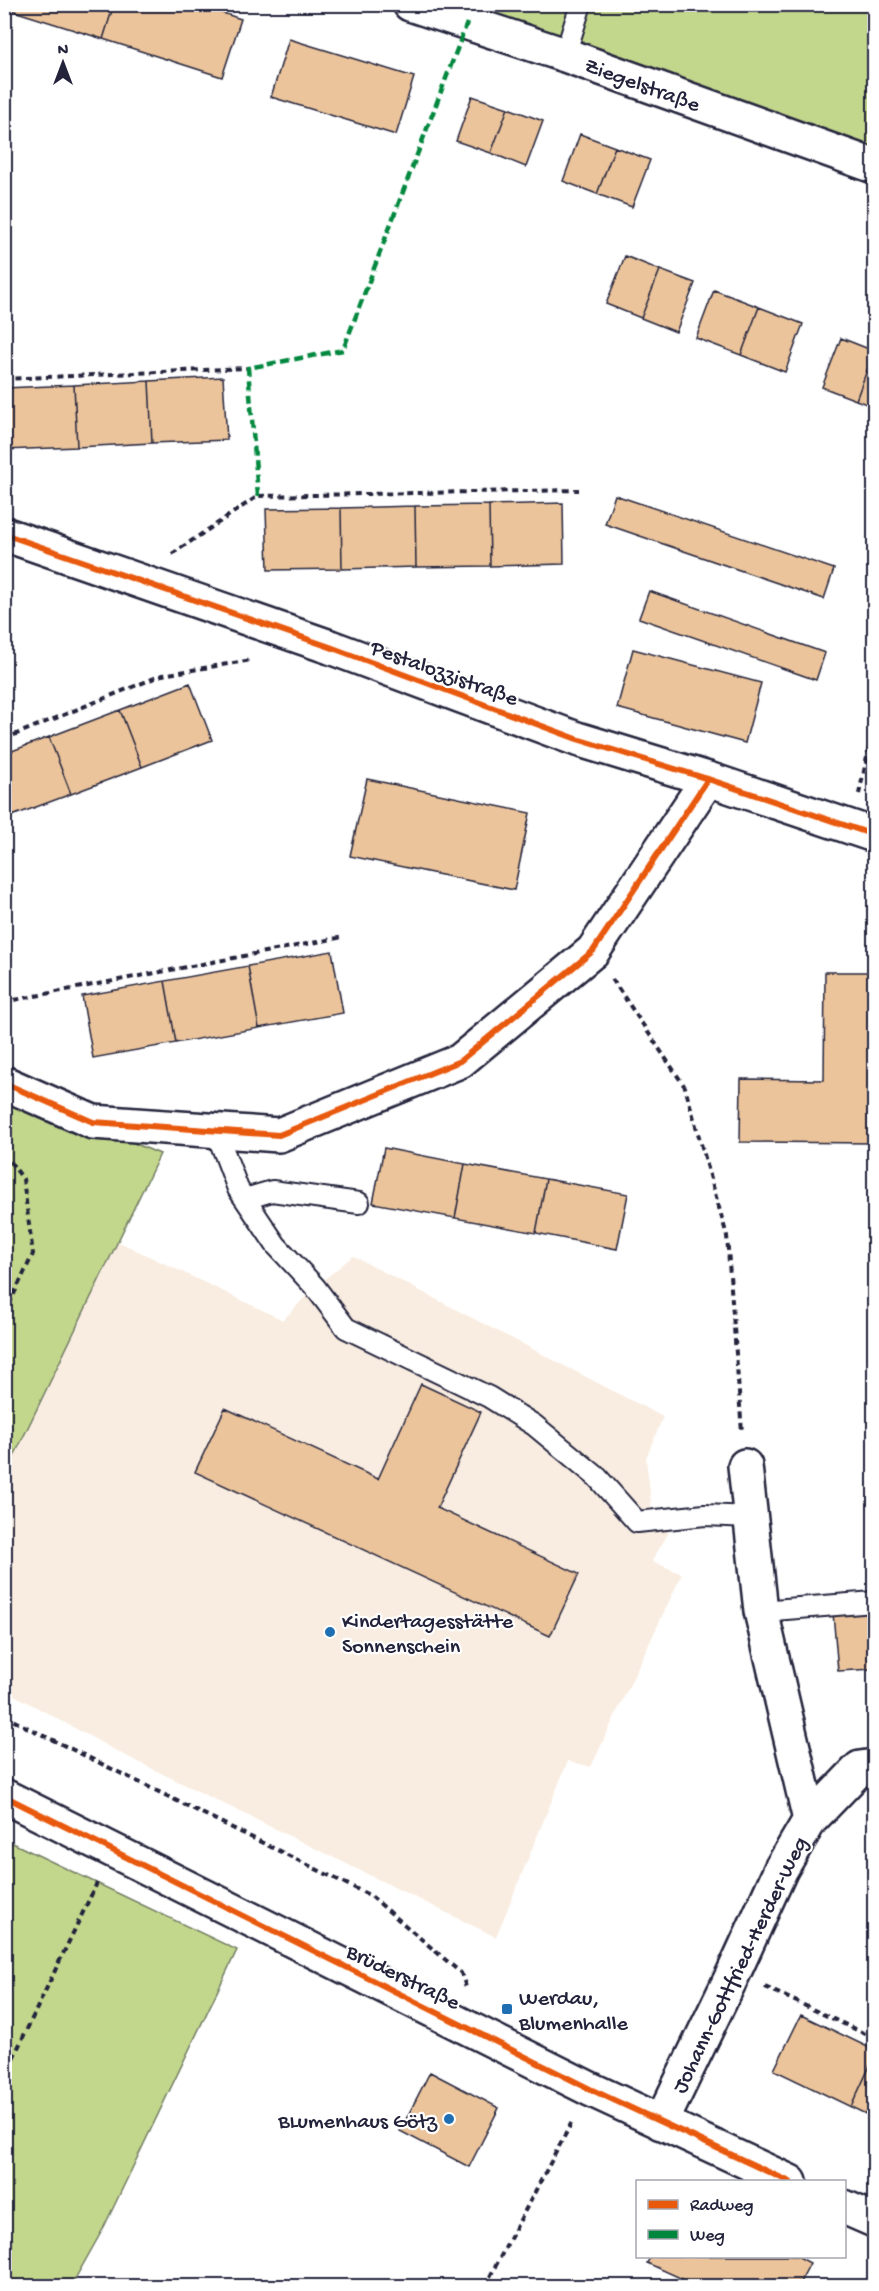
<svg xmlns="http://www.w3.org/2000/svg" width="879" height="2291" viewBox="0 0 879 2291" font-family="'Gochi Hand',sans-serif">
<style>
.built{fill:#f9ede1}
.green{fill:#c3d78c;stroke:#727c64;stroke-width:1.5}
.building{fill:#ebc49b;stroke:#22223b;stroke-width:1.5}
.lines{fill:none;stroke-linecap:round;stroke-linejoin:round}
.lane-casing{stroke:#22223b;stroke-width:24}
.street-casing{stroke:#22223b;stroke-width:38}
.path{stroke:#22223b;stroke-width:4;stroke-dasharray:6 4.5;stroke-linecap:butt}
.lane{stroke:#fff;stroke-width:20}
.street{stroke:#fff;stroke-width:33}
.quiet{stroke:#00873e;stroke-width:4.5;stroke-dasharray:9 4.5;stroke-linecap:butt}
.cycleway-casing{stroke:#fff;stroke-width:10}
.cycleway{stroke:#e8590c;stroke-width:6}
.poi-dot{fill:#1f6fb2;stroke:#fff;stroke-width:2}
.labels{text-anchor:middle;stroke-width:4.5;stroke-linejoin:round;paint-order:stroke}
.street-label{font-size:22px;fill:#22223b;stroke:#fff}
.poi-label{font-size:22px;fill:#22223b;stroke:#fff;text-anchor:start}
</style>
<rect width="100%" height="100%" fill="#fff"/>
<filter id="ink" filterUnits="userSpaceOnUse"><feTurbulence type="fractalNoise" baseFrequency=".0167" numOctaves="2"/><feDisplacementMap in="SourceGraphic" scale="12" xChannelSelector="R" yChannelSelector="G"/><feConvolveMatrix kernelMatrix="1 2 1 2 8 2 1 2 1" color-interpolation-filters="sRGB"/></filter>
<g filter="url(#ink)">
<path class="built" d="M117,1241L283,1320L315,1287L353,1256L663,1417L646,1458L653,1520L669,1532L652,1561L682,1574L591,1767L568,1761L496,1937L122,1754L5,1690L4,1475Z"/>
<path class="green" d="M456,5H874V148Z
M5,1090L160,1154L5,1475Z
M4,1839L237,1950L103,2229L71,2286H5Z"/>
<path class="building" d="M4,4H114L103,39L4,8Z
M114,4H195L241,19L222,77L103,39Z
M289,39L414,77L396,135L271,97Z
M472,96L508,108L491,153L456,141Z
M508,108L543,121L526,167L491,153Z
M580,134L615,147L597,194L563,181Z
M615,147L650,160L632,207L597,194Z
M625,256L660,270L641,318L606,304Z
M660,270L695,283L676,332L641,318Z
M714,290L759,307L741,355L696,338Z
M759,307L803,324L785,372L741,355Z
M841,338L874,351L856,400L822,387Z
M874,351V407L856,400Z
M223,377L227,440L152,443L149,381Z
M149,381L152,443L77,447L74,385Z
M74,385L77,447L4,450V388Z
M615,495L834,569L824,599L605,524Z
M563,503L564,564L490,566L489,505Z
M489,505L490,566L416,567L415,506Z
M415,506L416,567L342,569L341,508Z
M341,508L342,569L268,570L266,509Z
M649,591L825,653L816,680L639,618Z
M633,649L761,683L745,743L617,708Z
M190,683L212,740L142,767L120,710Z
M120,710L142,767L71,794L49,737Z
M49,737L71,794L4,819V754Z
M874,750V774L869,773Z
M367,779L530,813L514,890L350,856Z
M332,951L343,1013L259,1028L248,966Z
M248,966L259,1028L176,1043L165,981Z
M825,972H874V1143L740,1142L741,1079L824,1080Z
M165,981L176,1043L93,1058L82,996Z
M384,1148L465,1164L455,1218L373,1203Z
M465,1164L546,1179L536,1233L455,1218Z
M546,1179L628,1194L617,1249L536,1233Z
M421,1384L481,1412L437,1508L579,1574L550,1636L195,1472L225,1408L378,1479Z
M874,1610V1669L838,1671L833,1613Z
M801,2015L874,2050V2057L851,2107L774,2070Z
M874,2057V2118L851,2107Z
M430,2072L499,2108L469,2167L400,2131Z
M651,2256H797L810,2263L798,2286H698L647,2263Z"/>
<g class="lines">
<g class="lane-casing">
<path id="lane" d="M565,55L581,4
M216,1131L238,1189L245,1199L272,1191L359,1203
M245,1199L276,1245L315,1287L346,1328L489,1397L534,1425L597,1477L637,1522L705,1515L750,1517
M761,1611L874,1602"/>
</g>
<g class="street-casing">
<path id="street" d="M410,4L565,55L874,166
M4,534L330,647L577,739L708,779L874,835
M4,1083L93,1122L279,1135L460,1061L593,951L708,779
M745,1466L761,1611L810,1820
M4,1796L590,2089L790,2182
M661,2123L734,1972L781,1869L810,1820L860,1768L874,1766
M844,2207L874,2220"/>
</g>
<path class="path" d="M4,379L248,368
M172,554L258,496L579,490
M4,739L162,675L252,660
M859,794L874,725
M612,979L685,1087L727,1236L742,1432
M4,1002L343,937
M4,1153L23,1179L33,1254L4,1315
M4,1716L371,1896L461,1973L466,1987
M765,1987L874,2038
M4,2077L97,1883
M485,2286L573,2120"/>
<use href="#lane" class="lane"/>
<use href="#street" class="street"/>
<path class="quiet" d="M258,496L248,368L343,350L467,23"/>
<g class="cycleway-casing">
<path id="cycleway" d="M4,534L330,647L577,739L708,779L874,835
M4,1083L93,1122L279,1135L460,1061L593,951L708,779
M4,1796L590,2089L790,2182"/>
</g>
<use href="#cycleway" class="cycleway"/>
</g>
</g>
<g class="poi-dot">
<circle cx="330" cy="1632" r="6"/>
<rect x="501" y="2003" width="12" height="12" rx="3"/>
<circle cx="449" cy="2119" r="6"/>
</g>
<g class="labels">
<g class="street-label">
<text transform="translate(643 83) rotate(20)" y="8">Ziegelstraße</text>
<text transform="translate(445 671) rotate(20)" y="8">Pestalozzistraße</text>
<text transform="translate(738 1964) rotate(-64)" y="8">Johann-Gottfried-Herder-Weg</text>
<text transform="translate(404 1975) rotate(26)" y="8">Brüderstraße</text>
</g>
<g class="poi-label">
<text x="342" y="1627">Kindertagesstätte<tspan x="342" dy="25">Sonnenschein</tspan></text>
<text x="519" y="2004">Werdau,<tspan x="519" dy="25">Blumenhalle</tspan></text>
<text x="437" y="2127" text-anchor="end">BLumenhaus Götz</text>
</g>
</g>
<rect width="879" height="2291" fill="none" stroke="#fff" stroke-width="24"/>
<rect x="12" y="12" width="855" height="2267" fill="none" stroke="#22223b" stroke-width="2" filter="url(#ink)"/>
<rect x="636" y="2180" width="210" height="78" fill="#ffffff" stroke="#a7a7b1" stroke-width="1.5"/>
<rect x="648" y="2200" width="30" height="9" fill="#e8590c" stroke="#a7a7b1" stroke-width="1.5"/>
<text x="690" y="2210" font-size="18" fill="#22223b">Radweg</text>
<rect x="648" y="2230" width="30" height="9" fill="#00873e" stroke="#a7a7b1" stroke-width="1.5"/>
<text x="690" y="2240" font-size="18" fill="#22223b">Weg</text>
<g transform="translate(63 63)" stroke="#ffffff" stroke-width="4.5" paint-order="stroke">
<path d="M0-4.5L10 22L0 15L-10 22Z" fill="#22223b"/>
<text y="-9" font-size="16" font-weight="bold" text-anchor="middle" fill="#22223b">N</text>
</g>
</svg>
